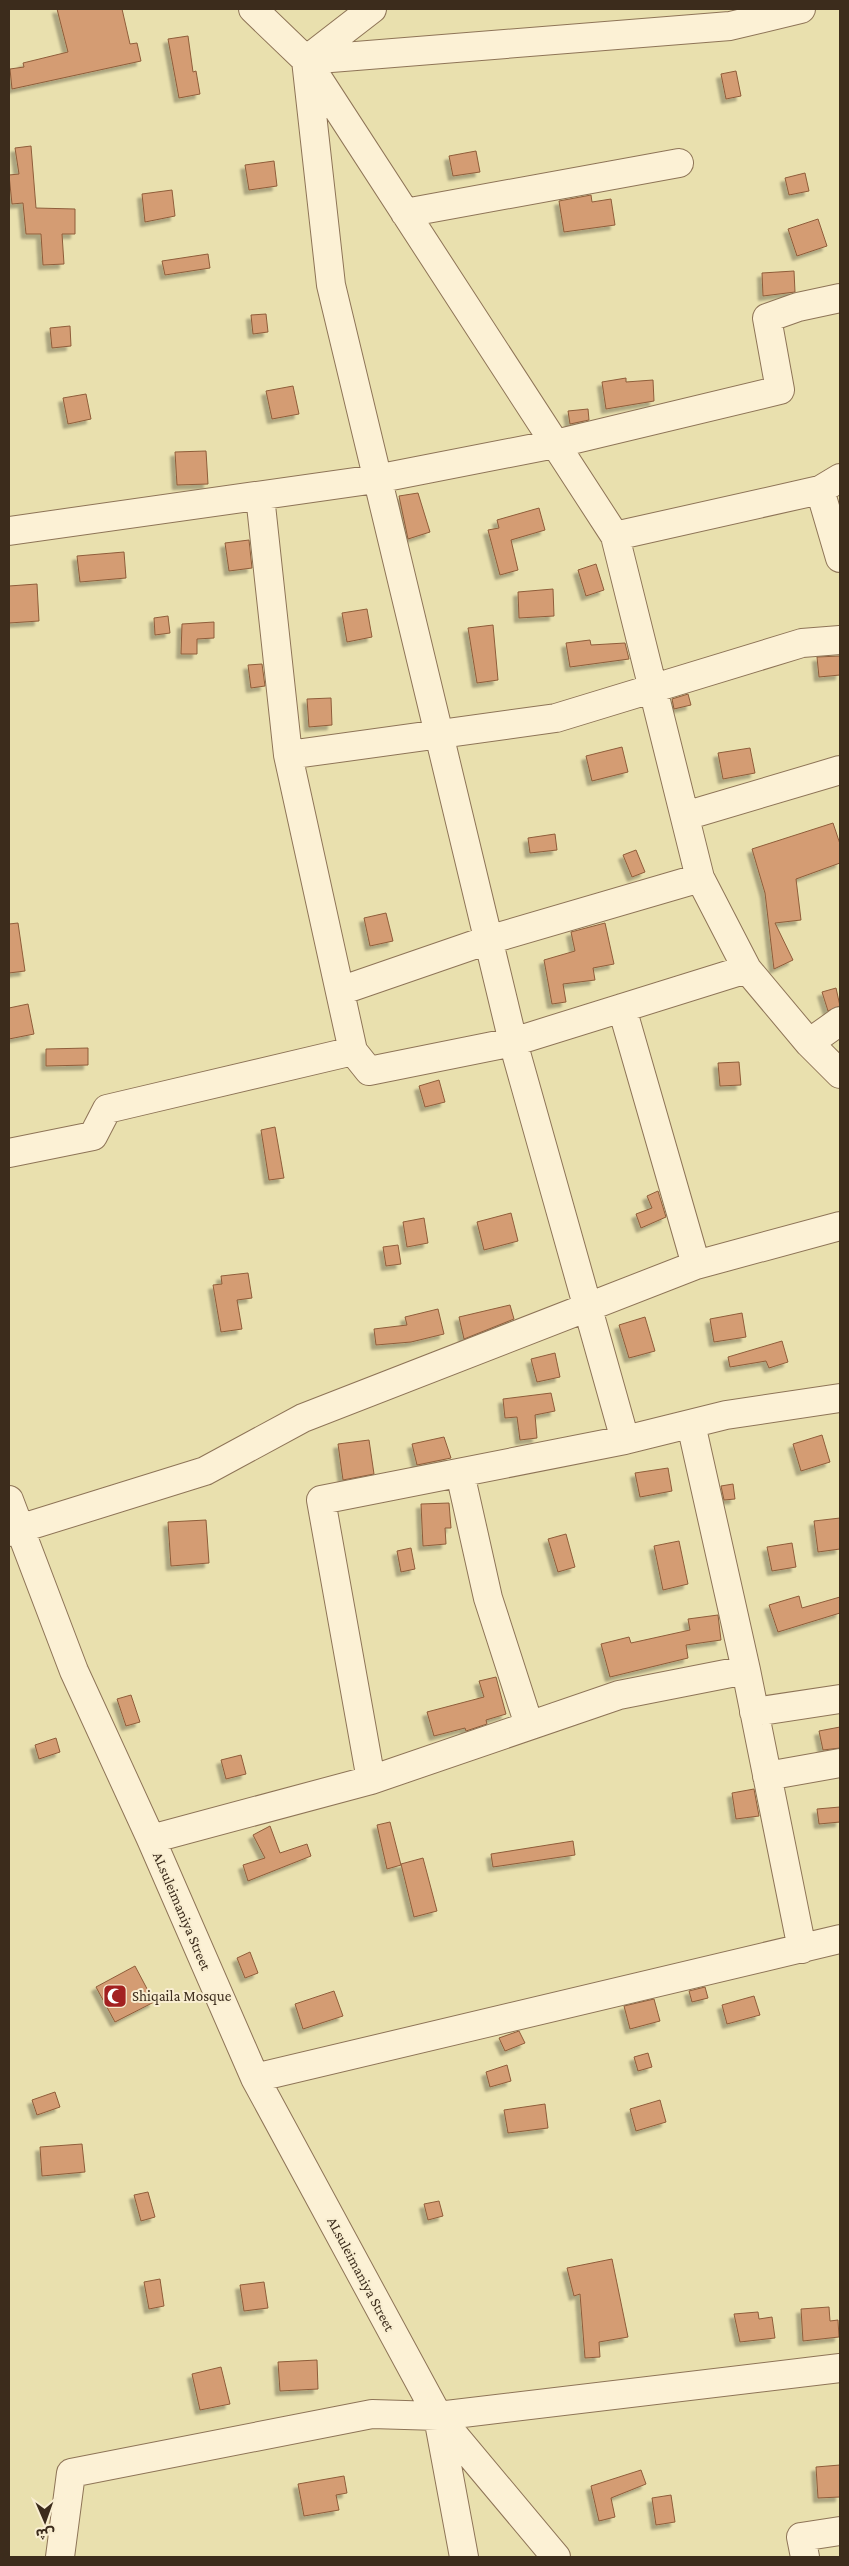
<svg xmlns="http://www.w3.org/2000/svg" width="849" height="2566" viewBox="0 0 849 2566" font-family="'Crimson Pro','Noto Sans Arabic',serif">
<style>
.farmland{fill:#e9e0ae}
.building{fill:#d49c73;stroke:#8f5d3a;filter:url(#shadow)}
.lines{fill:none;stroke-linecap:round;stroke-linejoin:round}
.minor-casing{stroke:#8e7457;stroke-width:30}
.minor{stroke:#fcf1d5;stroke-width:28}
.labels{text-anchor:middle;stroke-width:4;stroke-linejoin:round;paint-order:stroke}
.street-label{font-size:15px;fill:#3c2c1c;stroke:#f9eed1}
.poi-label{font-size:15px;fill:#3c2c1c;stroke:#f9eed1;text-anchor:start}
</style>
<defs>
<filter id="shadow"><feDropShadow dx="-4.5" dy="4.5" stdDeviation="1" flood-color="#0004"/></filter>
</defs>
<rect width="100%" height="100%" fill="#f2e4c1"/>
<path class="farmland" d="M9,9H840V2557H9Z"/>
<path class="building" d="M57,9H122L130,44L137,43L141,61L12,89L10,69L24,67L23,63L68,52Z
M188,36L193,72L196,71L200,94L179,98L168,39Z
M736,71L741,96L726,99L721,74Z
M31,146L36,208L75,209V234H62L64,264L43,265L41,234H26L23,203L12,204L9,175L19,174L15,148Z
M476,151L480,172L453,176L449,156Z
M274,161L277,186L249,190L245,165Z
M805,173L809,191L789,195L785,178Z
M172,190L175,216L145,222L142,194Z
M591,195L592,202L611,199L615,225L564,232L559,201Z
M818,219L827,246L797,256L788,229Z
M208,254L210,268L165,275L162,261Z
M794,271L795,292L763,296L762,273Z
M266,314L268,332L253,334L251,315Z
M70,326L71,346L52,348L50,328Z
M626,378V382L653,380L654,401L606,409L602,382Z
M293,386L299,414L272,419L266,391Z
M86,394L91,419L68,424L63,398Z
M588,409L589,420L570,424L568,411Z
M206,451L208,484L177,485L175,452Z
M418,493L430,532L408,539L399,496Z
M539,508L545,530L511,540L518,570L500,575L488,530L499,528L497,520Z
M249,540L252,568L229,571L225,543Z
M124,552L126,578L80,582L77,556Z
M596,564L604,590L586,596L578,570Z
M37,584L39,621L9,623V586Z
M553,589L554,616L519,618L518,592Z
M367,609L372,637L347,642L342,613Z
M168,616L170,633L155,635L154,618Z
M214,622V638L197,639V654H181L182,624Z
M493,625L498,680L477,683L468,628Z
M590,640L591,645L625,643L629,659L570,667L566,643Z
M840,656V675L819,677L817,657Z
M262,664L265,686L251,688L248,665Z
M688,694L691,705L674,709L672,699Z
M331,698L332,725L309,727L307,699Z
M622,747L628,772L592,781L586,756Z
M750,748L755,773L723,779L718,753Z
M833,823L840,844V863L796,879L801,920L775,923L793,960L774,969L765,893L752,849Z
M555,834L557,850L530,853L528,838Z
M636,850L645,872L632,877L623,855Z
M386,913L393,941L370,946L364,918Z
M18,923L25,971L9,973V924Z
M605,923L614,964L593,968L595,980L563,984L566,1002L552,1004L544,960L575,951L571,932Z
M836,988L840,1006L828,1011L822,992Z
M28,1004L34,1034L9,1039V1008Z
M88,1048V1065L46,1066V1049Z
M739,1062L741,1085L720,1086L718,1063Z
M439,1080L445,1102L425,1107L419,1086Z
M275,1127L284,1178L269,1180L261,1130Z
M658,1191L666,1217L641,1228L636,1214L652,1208L647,1196Z
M511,1213L518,1241L484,1250L477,1222Z
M424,1218L428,1243L407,1247L403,1222Z
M398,1245L401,1264L386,1266L383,1247Z
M248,1273L252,1298L237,1300L242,1329L221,1332L213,1285L222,1284L221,1276Z
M510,1305L514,1319L464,1339L459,1317Z
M438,1309L444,1334L411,1342L376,1345L374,1329L407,1325L405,1317Z
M742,1313L746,1337L714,1342L710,1319Z
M645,1317L655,1351L629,1358L619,1325Z
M782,1341L788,1362L769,1368L766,1361L730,1367L728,1357Z
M555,1353L560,1377L537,1382L531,1359Z
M551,1393L555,1411L535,1415L537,1438L520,1440L517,1417L505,1418L503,1399Z
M822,1435L830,1462L801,1471L793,1444Z
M444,1437L451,1458L417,1465L412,1444Z
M369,1440L374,1474L343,1480L338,1444Z
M668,1468L672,1491L640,1497L635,1473Z
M733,1484L735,1499L724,1500L721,1486Z
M449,1503L451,1528H445L446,1544L423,1546L421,1504Z
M840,1518V1549L818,1552L814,1521Z
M206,1520L209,1563L171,1566L168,1522Z
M566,1534L575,1567L558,1572L548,1539Z
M679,1541L688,1584L663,1590L654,1546Z
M792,1543L796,1567L772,1571L767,1547Z
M411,1548L415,1569L401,1572L397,1551Z
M799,1596L802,1608L840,1597V1613L778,1632L769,1605Z
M718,1615L721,1640L686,1645L688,1658L610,1677L601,1644L629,1637L631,1643L690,1630L688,1619Z
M496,1677L506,1714L486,1720L487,1724L466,1731L465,1728L434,1736L427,1712L484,1697L479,1681Z
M131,1695L140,1722L126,1726L117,1699Z
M840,1727V1748L823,1750L819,1731Z
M56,1738L60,1752L39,1759L35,1745Z
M241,1755L246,1774L226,1779L221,1760Z
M754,1789L759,1816L736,1819L732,1793Z
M840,1807V1822L819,1824L817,1809Z
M390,1822L401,1865L387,1869L377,1825Z
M270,1826L280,1853L307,1844L311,1856L248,1881L243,1865L265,1858L253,1835Z
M573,1841L575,1855L493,1867L491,1854Z
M423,1858L437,1911L414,1917L401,1864Z
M250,1952L258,1973L245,1978L237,1958Z
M135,1966L154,2002L115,2022L96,1987Z
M705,1987L708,1998L692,2002L689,1991Z
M334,1991L343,2016L303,2029L295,2004Z
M754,1996L760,2015L727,2024L722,2005Z
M654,1999L660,2021L630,2029L624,2006Z
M519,2031L525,2043L505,2051L499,2038Z
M648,2053L652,2067L638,2071L634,2057Z
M507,2065L511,2081L490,2087L486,2072Z
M55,2092L60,2107L37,2115L32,2100Z
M660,2100L666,2122L636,2131L630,2109Z
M545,2104L548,2128L508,2133L504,2110Z
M82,2144L85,2172L42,2176L40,2147Z
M148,2192L155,2217L141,2221L134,2195Z
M439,2201L443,2216L428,2220L424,2204Z
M612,2259L628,2337L599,2342L600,2357L585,2358L580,2294L574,2296L567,2268Z
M160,2279L164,2306L149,2309L144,2282Z
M264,2282L268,2308L244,2311L240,2285Z
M829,2307L830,2321L838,2320L839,2337L803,2341L801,2309Z
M758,2312L759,2319L772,2317L775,2338L740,2342L734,2314Z
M317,2360L318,2389L280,2391L278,2362Z
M221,2367L230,2404L200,2410L192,2374Z
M840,2465V2497L818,2498L816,2467Z
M641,2470L646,2484L611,2498L615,2517L599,2521L591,2486Z
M344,2476L347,2493L336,2495L339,2510L304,2516L298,2484Z
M671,2495L675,2522L656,2525L652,2498Z"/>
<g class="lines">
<g class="minor-casing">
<path id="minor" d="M253,9L306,60L615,536L700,878L747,969L809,1043L840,1074
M306,60L331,285L513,1042L625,1440L726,1415L840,1398
M306,60L730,26L801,9
M306,60L372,9
M405,213L679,163
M820,490L840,558
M260,496L288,755L353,1051
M9,531L376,479L555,444L780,390L767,318L798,307L840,298
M615,536L820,490L840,478
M288,755L556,718L802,643L840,640
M685,816L840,770
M340,991L488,940L700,878
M622,1008L696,1265
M809,1043L840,1021
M9,1153L93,1136L107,1109L353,1051L369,1071L513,1042L747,969
M691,1424L746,1670L802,1949
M460,1473L488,1598L529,1725
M9,1500L74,1671L151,1839L255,2078L438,2416L556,2557
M9,1532L205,1471L303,1418L696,1265L840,1226
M754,1712L840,1699
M767,1776L840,1763
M371,1780L619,1695L746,1670
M151,1839L371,1780L321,1500L625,1440
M255,2078L840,1939
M438,2417L464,2557
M60,2557L71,2473L372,2414L438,2416L840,2368
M805,2557L801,2537L840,2531"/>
</g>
<use href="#minor" class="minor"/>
</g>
<defs>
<g id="mosque-square" transform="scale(1.25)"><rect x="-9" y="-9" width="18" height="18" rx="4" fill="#a32121" stroke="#f9eed1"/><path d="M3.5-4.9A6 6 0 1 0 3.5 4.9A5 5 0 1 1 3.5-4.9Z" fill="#fff"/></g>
</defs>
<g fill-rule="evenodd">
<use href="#mosque-square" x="115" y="1996"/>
</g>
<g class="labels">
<g class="street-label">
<text transform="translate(182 1911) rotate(67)" y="5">ALsuleimaniya Street</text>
<text transform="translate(361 2274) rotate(62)" y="5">ALsuleimaniya Street</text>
</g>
<g class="poi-label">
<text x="132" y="2001">Shiqaila Mosque</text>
</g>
</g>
<rect width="849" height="2566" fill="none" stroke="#3c2c1c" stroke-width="20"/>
<g transform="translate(45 2521) rotate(178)" stroke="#f9eed1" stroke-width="4" paint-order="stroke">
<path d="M0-4L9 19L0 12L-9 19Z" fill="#3c2c1c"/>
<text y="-8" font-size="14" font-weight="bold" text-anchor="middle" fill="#3c2c1c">ش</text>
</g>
</svg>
